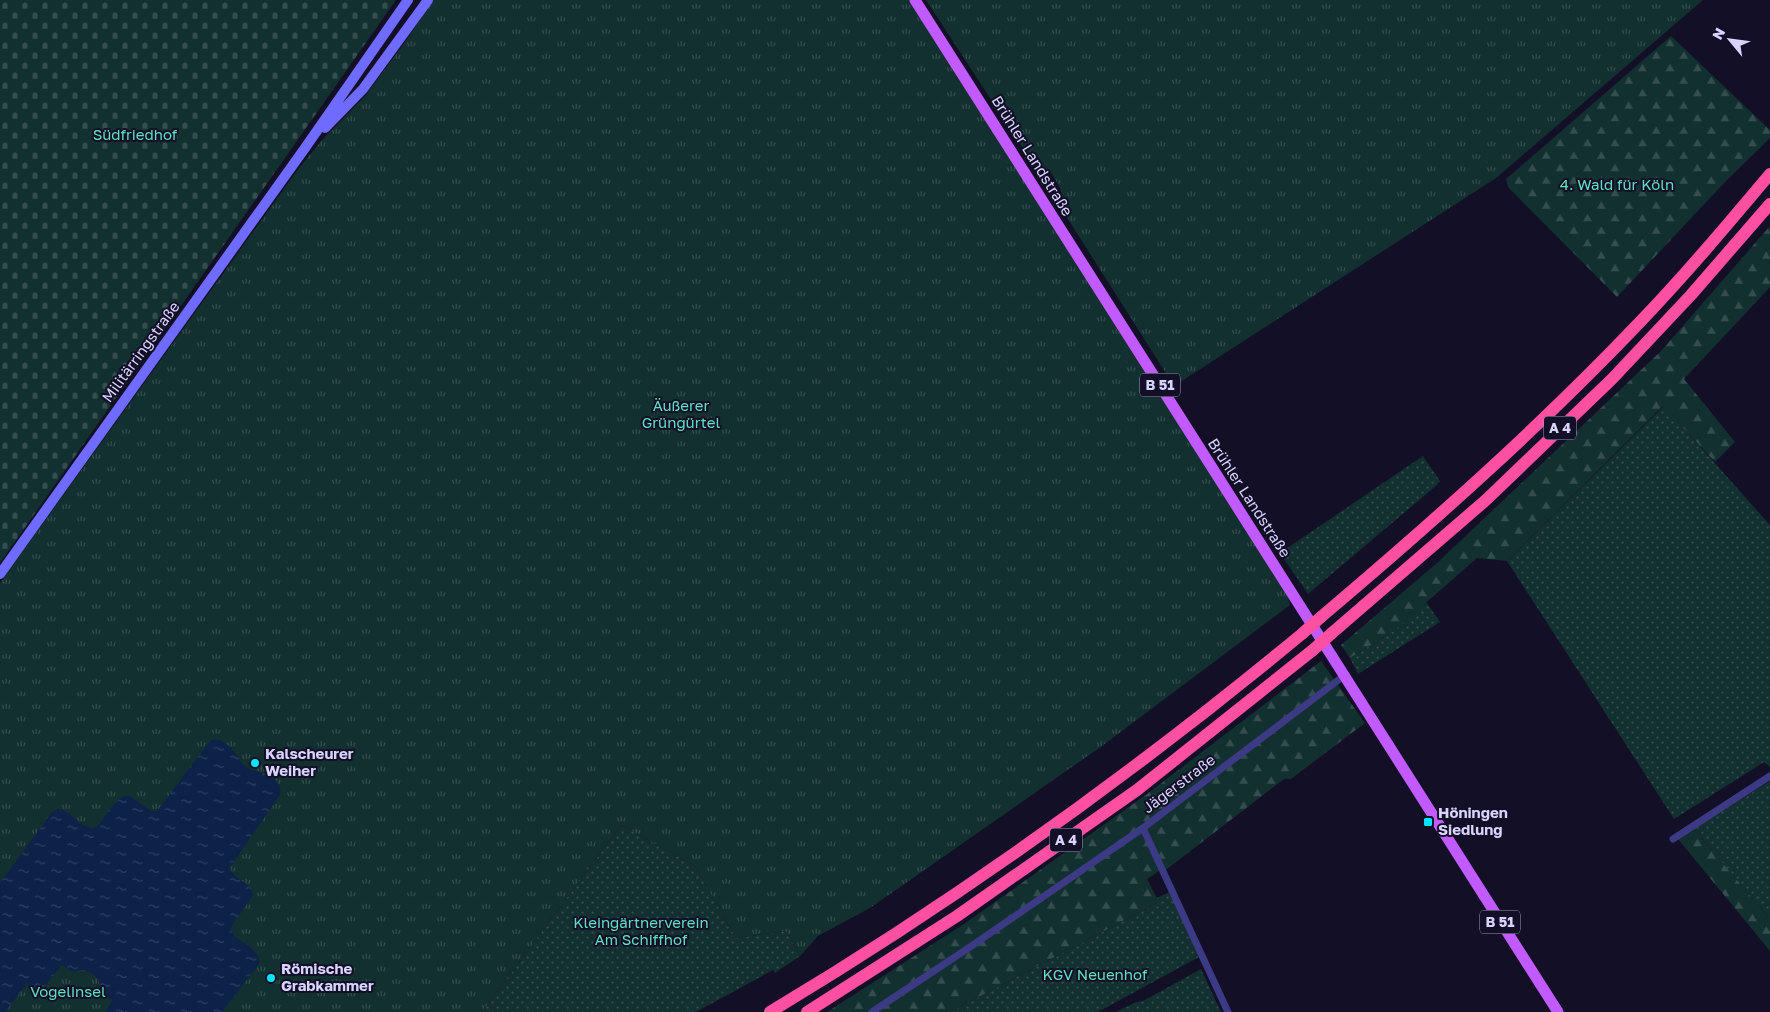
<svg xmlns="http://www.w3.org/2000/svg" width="1770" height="1012" viewBox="0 0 1770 1012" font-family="'Golos Text',sans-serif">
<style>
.grass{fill:url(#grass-dots)}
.forest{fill:url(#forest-firs)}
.cemetery{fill:url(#cemetery-stones)}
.park{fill:url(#park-tufts)}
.water{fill:url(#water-ripples)}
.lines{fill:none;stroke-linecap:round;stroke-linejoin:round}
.street{stroke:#3d3a85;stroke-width:7}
.secondary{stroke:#6f6bff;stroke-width:10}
.primary{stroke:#c25bff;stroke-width:11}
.highway{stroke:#ff4fa3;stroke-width:12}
.highway-bridge{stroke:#ff4fa3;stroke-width:12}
.poi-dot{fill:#00e5ff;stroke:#130f26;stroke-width:2}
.labels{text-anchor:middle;stroke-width:4;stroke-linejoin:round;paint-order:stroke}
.shield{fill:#130f26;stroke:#9e99be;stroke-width:1}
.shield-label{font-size:14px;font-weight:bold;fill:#d9d4ff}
.park-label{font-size:15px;fill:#5fe0c0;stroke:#130f26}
.street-label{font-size:15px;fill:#d9d4ff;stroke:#130f26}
.poi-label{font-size:15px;font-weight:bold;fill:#d9d4ff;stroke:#130f26;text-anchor:start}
</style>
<defs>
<pattern id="grass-dots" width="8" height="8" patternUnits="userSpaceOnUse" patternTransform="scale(1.25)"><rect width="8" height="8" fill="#12302f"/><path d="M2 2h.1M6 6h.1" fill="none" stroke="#344d4e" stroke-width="1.8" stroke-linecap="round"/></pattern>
<pattern id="forest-firs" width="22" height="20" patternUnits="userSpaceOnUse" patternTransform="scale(1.25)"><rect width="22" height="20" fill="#12302f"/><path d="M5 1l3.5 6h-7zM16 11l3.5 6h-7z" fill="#344d4e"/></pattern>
<pattern id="cemetery-stones" width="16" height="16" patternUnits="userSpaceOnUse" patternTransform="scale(1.25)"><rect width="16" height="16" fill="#12302f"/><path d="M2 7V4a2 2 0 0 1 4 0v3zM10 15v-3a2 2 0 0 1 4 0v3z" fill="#344d4e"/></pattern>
<pattern id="park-tufts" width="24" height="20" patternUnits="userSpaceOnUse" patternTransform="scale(1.25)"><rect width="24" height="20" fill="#12302f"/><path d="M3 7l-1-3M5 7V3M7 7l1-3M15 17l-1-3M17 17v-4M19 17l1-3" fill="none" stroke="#344d4e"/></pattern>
<pattern id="water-ripples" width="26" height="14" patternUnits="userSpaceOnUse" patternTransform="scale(1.25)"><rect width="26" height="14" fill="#0c2248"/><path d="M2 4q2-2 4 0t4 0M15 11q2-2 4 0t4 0" fill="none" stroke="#2f4163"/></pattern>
</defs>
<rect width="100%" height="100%" fill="#130f26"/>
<path class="grass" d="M1664,406L1770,525V767L1764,762L1674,819L1507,561Z
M1423,456L1440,481L1437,485L1308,594L1280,553Z
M1426,602L1440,622L1358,674L1350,658L1395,630Z
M1770,781V919L1694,829Z
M621,825L695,866L736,938L786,931L800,956L775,973L773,970L696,1012H482Z
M1169,892L1199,957L1098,1012H950L1157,903V898Z
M1201,969L1221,1012H1116L1136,1002L1143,1001Z"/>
<path class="forest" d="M1671,36L1770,130V138L1725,182L1617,297L1508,187L1506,179Z
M1770,226V287L1684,379L1735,442L1715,462L1663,406L1507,561L1477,558L1395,630L1350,658L1341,645L1437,563L1661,351Z
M1321,661L1365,723L1291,779H1284L1167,869L1159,871L1147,879L1157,898V903L950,1012H827L964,924L1147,794Z
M1694,829L1770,919V951L1678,839Z"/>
<path class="cemetery" d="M0,0H396L0,563Z"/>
<path class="park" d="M433,0H910L1288,597L1290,605L1102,746L870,908L818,936L800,956L786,931L736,938L695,866L621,825L482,1012H0V583L299,168L322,140L365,96L403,45Z
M926,0H1703L1496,178L1174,386L1068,219L1060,188L1052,174L1026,153Z"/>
<path class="water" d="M215,739L220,740L232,748V750C238,754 239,761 244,765C254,774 285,774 280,795L230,867C233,880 251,881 253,895L233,924L231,928L234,936C243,943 261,951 259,964L222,1012H106L112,1000L100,991L99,980L93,974L83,970L73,972L62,965L45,986L36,988L27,984L5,1012H0V883L52,812L57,809C73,809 83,835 98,826C105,817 120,790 131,797C138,801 144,807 151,811H157L210,741Z"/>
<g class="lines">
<path class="street" d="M1673,839L1770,776
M872,1012L973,945L1143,828
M1228,1012L1143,828L1345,675"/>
<path class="secondary" d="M325,128L363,89L428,0
M0,574L305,148L408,0"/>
<path class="primary" d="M915,0L1558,1012"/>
<path class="highway" d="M1321,617C1432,523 1540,427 1640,322C1686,274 1728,224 1770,174
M1332,633L1486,500L1612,379L1691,295L1770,204
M770,1012C957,900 1135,772 1303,633
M807,1012L957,916L1137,790L1313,650"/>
<path class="highway-bridge" d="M1303,633L1321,617
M1313,650L1332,633"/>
</g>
<g class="poi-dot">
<circle cx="255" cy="763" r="5"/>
<rect x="1423" y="817" width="10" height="10" rx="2.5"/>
<circle cx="271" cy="978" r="5"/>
</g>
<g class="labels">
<g class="shield">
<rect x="1140" y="373.5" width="40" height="23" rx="4"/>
<rect x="1544" y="416.5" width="32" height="23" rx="4"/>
<rect x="1050" y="828.5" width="32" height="23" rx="4"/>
<rect x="1480" y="910.5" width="40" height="23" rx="4"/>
</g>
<g class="shield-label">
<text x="1160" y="390">B 51</text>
<text x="1560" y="433">A 4</text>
<text x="1066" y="845">A 4</text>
<text x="1500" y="927">B 51</text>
</g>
<g class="park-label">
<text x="135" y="140">Südfriedhof</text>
<text x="1617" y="190">4. Wald für Köln</text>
<text x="681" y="411">Äußerer<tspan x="681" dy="17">Grüngürtel</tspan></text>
<text x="641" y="928">Kleingärtnerverein<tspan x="641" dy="17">Am Schiffhof</tspan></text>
<text x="1095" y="980">KGV Neuenhof</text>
<text x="68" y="997">Vogelinsel</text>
</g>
<g class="street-label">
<text transform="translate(1032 156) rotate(58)" y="5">Brühler Landstraße</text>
<text transform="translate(141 352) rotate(-54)" y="5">Militärringstraße</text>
<text transform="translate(1249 498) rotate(57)" y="5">Brühler Landstraße</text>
<text transform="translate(1179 784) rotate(-37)" y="5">Jägerstraße</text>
</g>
<g class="poi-label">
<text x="265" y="759">Kalscheurer<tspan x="265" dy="17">Weiher</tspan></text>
<text x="1438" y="818">Höningen<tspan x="1438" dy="17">Siedlung</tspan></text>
<text x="281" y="974">Römische<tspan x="281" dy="17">Grabkammer</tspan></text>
</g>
</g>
<g transform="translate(1730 40) rotate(299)" stroke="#130f26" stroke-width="4" paint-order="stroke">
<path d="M0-4L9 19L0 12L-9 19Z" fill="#d9d4ff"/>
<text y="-8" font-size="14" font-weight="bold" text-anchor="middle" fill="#d9d4ff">N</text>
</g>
</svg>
